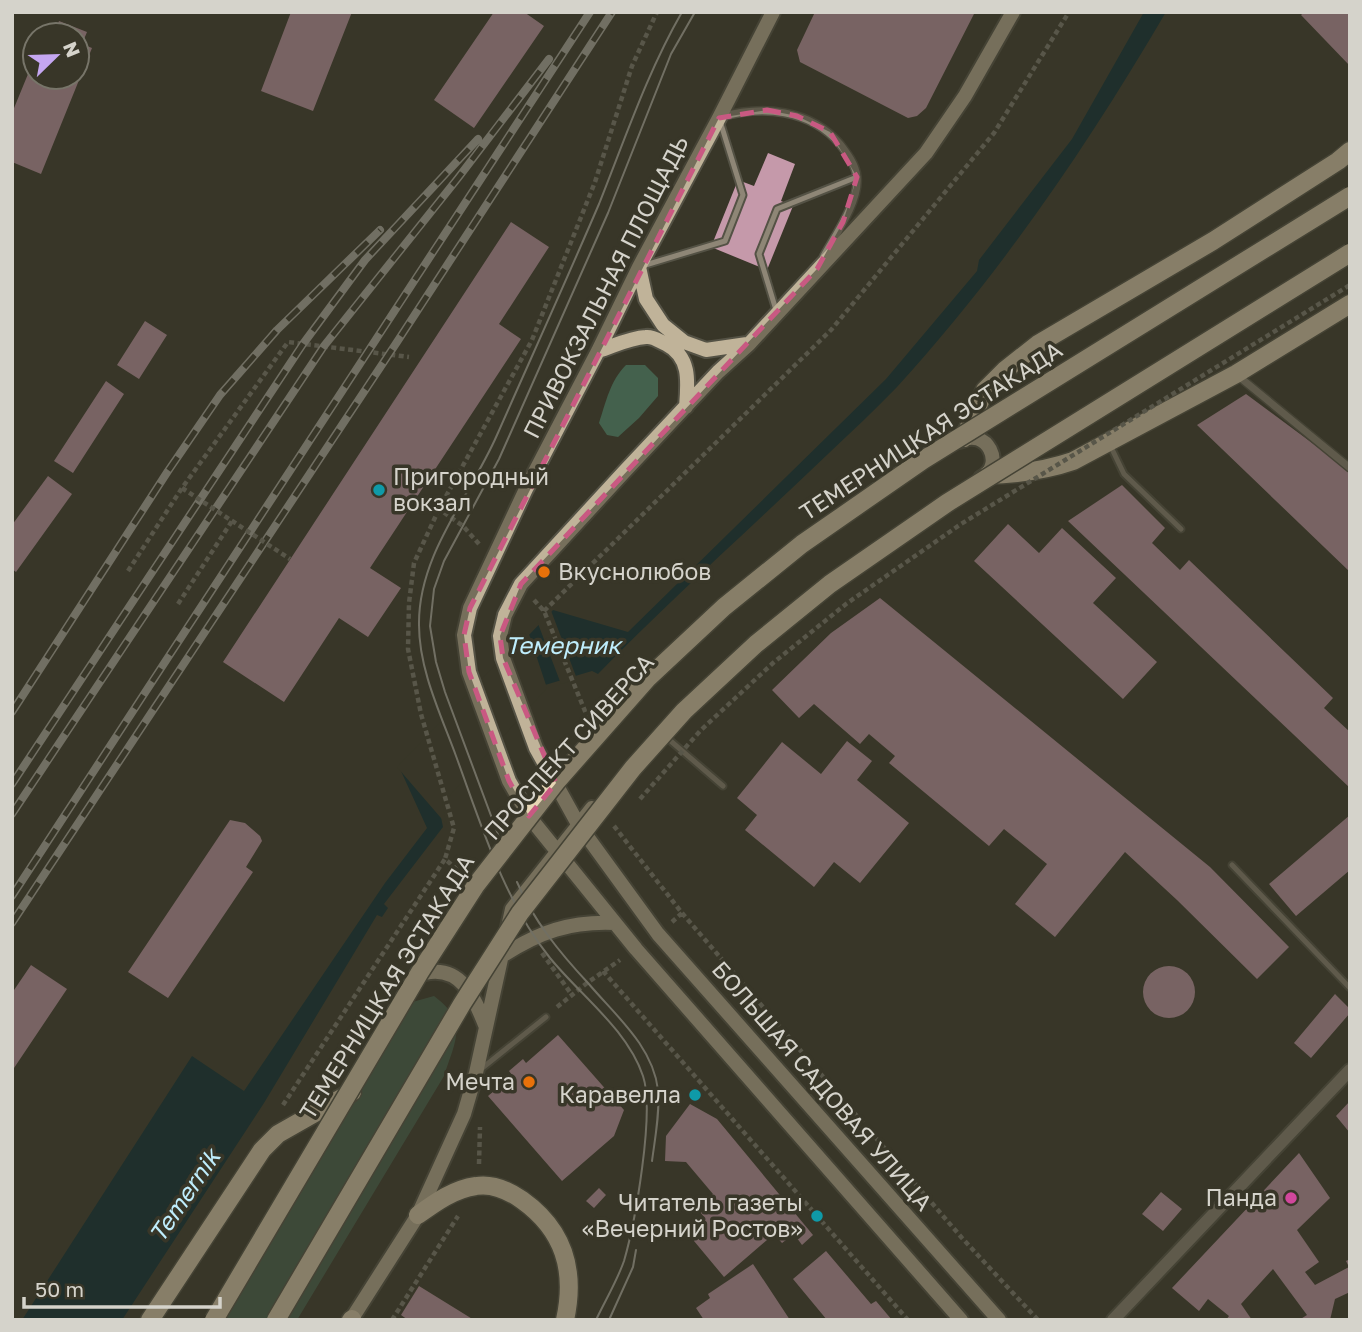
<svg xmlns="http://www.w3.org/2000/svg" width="1362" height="1332" viewBox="0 0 1362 1332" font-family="'Golos Text',sans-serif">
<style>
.green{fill:#44614d}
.water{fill:#012731}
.pier{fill:#383628}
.building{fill:#c599aa}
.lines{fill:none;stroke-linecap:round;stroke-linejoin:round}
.service-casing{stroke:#545245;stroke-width:9}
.minor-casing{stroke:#545245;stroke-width:10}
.tertiary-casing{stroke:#545245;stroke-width:16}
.secondary-casing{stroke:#545245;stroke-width:18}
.primary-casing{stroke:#545245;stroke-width:21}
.path{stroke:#7e7c71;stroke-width:4.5;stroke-dasharray:5 3.5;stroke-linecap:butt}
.service{stroke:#8e8676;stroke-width:5}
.minor{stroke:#8e8676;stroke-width:7}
.tertiary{stroke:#8e8676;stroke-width:12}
.secondary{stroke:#c0b399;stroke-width:14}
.primary{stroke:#e7d6b5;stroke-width:18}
.tram{stroke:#b6b4ab;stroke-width:2}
.rail-casing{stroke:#b6b4ab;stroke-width:8}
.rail{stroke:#383628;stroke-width:5;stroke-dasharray:16;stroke-linecap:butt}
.primary-bridge-casing{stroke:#545245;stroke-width:21;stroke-linecap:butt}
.path-bridge{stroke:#7e7c71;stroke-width:4.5;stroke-dasharray:5 3.5;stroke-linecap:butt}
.primary-bridge{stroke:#e7d6b5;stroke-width:18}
.marked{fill:none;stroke:#c95982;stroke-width:5;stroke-dasharray:14 9;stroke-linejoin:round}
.culture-dot{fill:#0f9aa8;stroke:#383628;stroke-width:2.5}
.food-dot{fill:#e8710a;stroke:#383628;stroke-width:2.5}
.hotel-dot{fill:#d1479c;stroke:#383628;stroke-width:2.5}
.labels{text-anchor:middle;stroke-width:7;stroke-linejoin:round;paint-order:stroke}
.street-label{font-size:23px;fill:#d5d3cb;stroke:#383628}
.poi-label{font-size:23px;fill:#d5d3cb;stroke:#383628;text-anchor:end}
.water-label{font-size:24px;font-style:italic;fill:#bfedfc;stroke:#383628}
</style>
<rect width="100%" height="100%" fill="#383628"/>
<path class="green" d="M626,365H645L658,378V396L639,418L618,437L607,435L599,423C606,402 610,381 626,365Z
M434,996C469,1022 455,1041 444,1076L297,1320H215L409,1003Z"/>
<path class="water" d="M1144,12H1166C1088,145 1001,273 897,387C875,410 851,432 828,454C752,527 672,598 598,674L592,671L545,685L438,802L443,827L384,904L388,908L382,917L377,915L264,1103L122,1320H22L192,1056L244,1091L385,883L427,828L400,769L553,610L628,632L886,379L977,271L979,260L1072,139Z"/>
<path class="pier" d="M550,608L577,679L561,684L537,621Z
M528,631L547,688L442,804L447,825L397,767Z"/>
<path class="building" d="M291,12H352L313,111L261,91Z
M494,12H524L544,26L474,128L434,100Z
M815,12H975L926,108L917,116L908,118L800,62L797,50Z
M1304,12H1350V66L1301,15Z
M59,21L87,32L82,44L92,48L41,174L12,162V113L35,57V77H77V35H44L46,29L55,32Z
M768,153L795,164L781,201L793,206L767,270L711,247L738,180L754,186Z
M511,222L549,247L499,324L521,339L370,568L401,588L368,637L339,618L284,702L223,662Z
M145,321L167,335L139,379L117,365Z
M106,381L124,394L73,473L54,461Z
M1246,394L1350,471V572L1197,425Z
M48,476L72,494L16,572L12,569V525Z
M1122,485L1165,528L1152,543L1180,570L1189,560L1333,698L1324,708L1350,732V788L1068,521Z
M1008,524L1039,553L1062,528L1116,578L1093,603L1157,662L1123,699L974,561Z
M880,598L1210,867L1289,947L1257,979L1177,900L1125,852L1055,937L1015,904L1047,864L1004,829L989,846L889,763L895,756L869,734L860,744L814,704L799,718L772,690L831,633Z
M847,741L872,761L857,780L909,823L860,883L834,862L814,887L745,830L757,815L737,798L782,742L821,774Z
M1350,815V870L1296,916L1269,884Z
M230,820L245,823L260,836L262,841L246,867L253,872L168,998L128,972Z
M31,965L67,989L12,1071V993Z
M1143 992a26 26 0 1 1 52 0a26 26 0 1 1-52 0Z
M1335,994L1350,1009V1013L1311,1058L1294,1043Z
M558,1035L624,1110L614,1136L562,1181L488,1096L512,1075L509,1071L523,1059L526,1063Z
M1350,1101V1133L1336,1116Z
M690,1104L717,1119L813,1235L802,1245L794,1234L782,1243L774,1234L724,1277L694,1241L704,1217L697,1208L713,1194L686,1162L665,1161L666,1136Z
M1299,1153L1330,1198L1297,1230L1319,1262L1305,1272L1315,1285L1349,1267L1346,1261L1350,1259V1292L1335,1299L1330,1320H1299L1307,1315L1273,1269L1241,1304L1252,1320H1226L1229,1316L1208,1299L1199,1311L1172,1288Z
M599,1188L606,1195L594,1208L586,1201Z
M1161,1192L1182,1209L1163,1231L1142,1214Z
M826,1251L871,1304L876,1301L892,1320H827L793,1279Z
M753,1264L790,1320H704L696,1308L710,1298L708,1294Z
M419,1286L474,1320H408L401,1315Z"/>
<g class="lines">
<g class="service-casing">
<path id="service" d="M642,266L725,241L743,195L720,121
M776,310L759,254L777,209L857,177
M1110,445L1124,474L1181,529
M666,737L723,786
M1232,865L1350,988
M481,1069L546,1017"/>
</g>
<g class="minor-casing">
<path id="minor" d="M721,117C762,105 810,109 840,144C847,153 856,165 857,177C860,200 835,236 824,256
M1237,375L1350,468"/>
</g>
<g class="tertiary-casing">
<path id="tertiary" d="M1113,1320L1350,1070"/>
</g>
<g class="secondary-casing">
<path id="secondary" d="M773,12L719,118L639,267L598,351L526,489L470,608L464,635L469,672L509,781L531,819L636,949L961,1320
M639,267L646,299L663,325L684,342L706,350L747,344
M598,351C614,346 629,338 646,337C653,336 659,341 666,344C691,357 688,382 686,407
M960,441C987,426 1006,466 981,478
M502,956C539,932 570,921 615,923
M425,973C461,965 474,997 485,1025
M351,1320L418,1215L464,1114L476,1073L512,909L592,808
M999,1320L658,934L578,824L536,748L503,658L500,636L505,615L521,584L624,472L718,372L749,344L926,153L965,96L1013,12"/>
</g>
<g class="primary-casing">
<path id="primary" d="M964,438L985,390L1005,370L1038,344L1213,241L1338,161L1350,151
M988,475C1018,474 1044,471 1073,461L1236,374L1350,304
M418,1215C436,1202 454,1189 476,1186C493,1183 509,1191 522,1200C564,1230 576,1270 565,1320
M150,1320L262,1150L278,1134L352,1092
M351,1320L352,1319"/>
</g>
<path class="path" d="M439,509L414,563L409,603L408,649L421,714L454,828L445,859
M479,544L463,526L439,509L532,340L595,182L632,66L657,12
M128,571L182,488L288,342L409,357
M534,600L544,611L587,716
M178,604L232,521
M544,611L831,330L994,133L1069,12
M614,826L682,913L672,922
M682,913L962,1238L1038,1320
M542,953L572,995
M603,971L908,1320
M557,1007L587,983L620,960
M283,1105L445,859L461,873
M479,1164L480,1127
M392,1320L458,1216"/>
<use href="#service" class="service"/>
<use href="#minor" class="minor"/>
<use href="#tertiary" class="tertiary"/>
<use href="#secondary" class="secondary"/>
<use href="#primary" class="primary"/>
<path class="tram" d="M506,856L445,692L436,662L430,626L434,589L444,561L499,459L608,213L671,54L695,12
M517,882C533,920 560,953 588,983C615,1015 653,1046 658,1090C660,1113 655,1138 652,1161
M596,1320C605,1301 617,1281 624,1261C635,1223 655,1112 643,1076C627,1029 581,996 550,958C504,901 481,824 456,756C441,715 419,670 419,625C418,554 470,497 497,435C531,358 566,281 599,204C625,139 647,73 682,12
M609,1320L633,1267L636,1250"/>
<g class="rail-casing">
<path id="rail" d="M12,712L168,471L220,395L277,330L380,230
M12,784L303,344L365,260L478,139
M12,814L324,346L458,178L549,59
M12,896L590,12
M12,923L397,342L612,12"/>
</g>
<use href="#rail" class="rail"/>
<g class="primary-bridge-casing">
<path id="primary-bridge" d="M214,1320L420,972L476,885L557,781L647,679L724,607L802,544L923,460L1350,196
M276,1320L462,1004L520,913L633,768L684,711L756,644L830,584L947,503L1350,253"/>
</g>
<path class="path-bridge" d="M182,488L290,559
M640,799L701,730L773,663L846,604L961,524L1350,285"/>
<use href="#primary-bridge" class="primary-bridge"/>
</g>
<path d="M0 0H1362V1332H0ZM767,110L797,116L830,132L857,177L843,222L817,269L521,584L500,636L503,658L556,783L529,816L509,781L469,672L464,635L470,608L719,118Z" fill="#383628" fill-opacity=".55" fill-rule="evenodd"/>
<path class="marked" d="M767,110L797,116L830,132L857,177L843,222L817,269L521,584L500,636L503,658L556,783L529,816L509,781L469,672L464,635L470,608L719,118Z"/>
<g class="culture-dot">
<circle cx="379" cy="490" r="7"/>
<circle cx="695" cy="1095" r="7"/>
<circle cx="817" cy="1216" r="7"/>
</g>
<g class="food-dot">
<circle cx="544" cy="572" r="7"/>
<circle cx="529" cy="1082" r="7"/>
</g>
<circle class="hotel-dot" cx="1291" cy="1198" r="7"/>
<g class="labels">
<g class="street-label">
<text transform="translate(606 287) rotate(-63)" y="8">ПРИВОКЗАЛЬНАЯ ПЛОЩАДЬ</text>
<text transform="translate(931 431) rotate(-33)" y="8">ТЕМЕРНИЦКАЯ ЭСТАКАДА</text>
<text transform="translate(569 747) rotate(-48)" y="8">ПРОСПЕКТ СИВЕРСА</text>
<text transform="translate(387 987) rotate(-58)" y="8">ТЕМЕРНИЦКАЯ ЭСТАКАДА</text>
<text transform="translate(822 1086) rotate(49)" y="8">БОЛЬШАЯ САДОВАЯ УЛИЦА</text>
</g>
<g class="poi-label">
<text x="393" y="485" text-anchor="start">Пригородный<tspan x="393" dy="26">вокзал</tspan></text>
<text x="558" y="580" text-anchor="start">Вкуснолюбов</text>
<text x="515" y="1090">Мечта</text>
<text x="681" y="1103">Каравелла</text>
<text x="1277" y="1206">Панда</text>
<text x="803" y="1211">Читатель газеты<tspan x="803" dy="26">«Вечерний Ростов»</tspan></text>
</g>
<g class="water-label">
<text x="563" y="654">Темерник</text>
<text transform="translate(185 1196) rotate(-56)" y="8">Temernik</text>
</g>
</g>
<rect width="1362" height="1332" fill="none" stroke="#d5d3cb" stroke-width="28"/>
<g transform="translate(56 56) rotate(67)"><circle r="33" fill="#383628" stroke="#777569" stroke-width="2"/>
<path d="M0-5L12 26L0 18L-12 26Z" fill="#c5a7f1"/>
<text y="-10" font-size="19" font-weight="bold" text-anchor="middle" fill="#d5d3cb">N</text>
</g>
<path d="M24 1297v10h196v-10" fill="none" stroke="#d5d3cb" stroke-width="3.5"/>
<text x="35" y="1297" font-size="21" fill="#d5d3cb" stroke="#383628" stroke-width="5" paint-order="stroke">50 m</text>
</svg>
